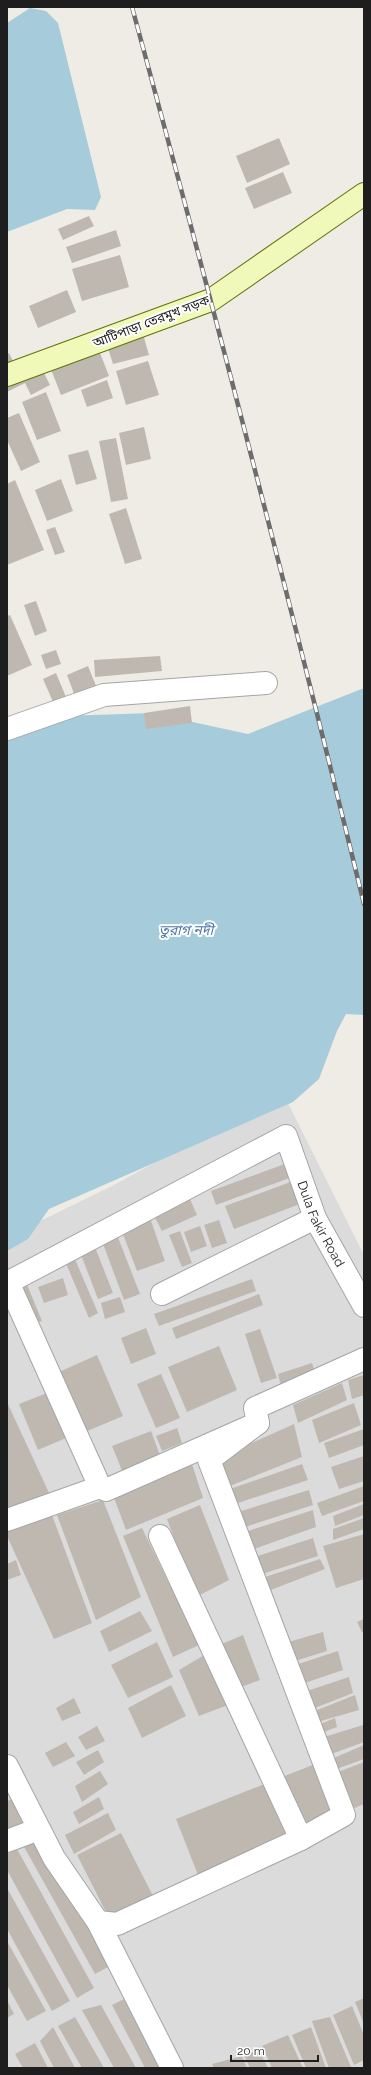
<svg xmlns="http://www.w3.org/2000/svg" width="371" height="2075" viewBox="0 0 371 2075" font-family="Raleway,'Noto Sans Bengali',sans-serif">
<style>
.residential{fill:#dcdbdb}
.water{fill:#a6ccdb}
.building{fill:#bfb8b1}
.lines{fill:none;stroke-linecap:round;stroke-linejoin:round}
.minor-casing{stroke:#a5a5a5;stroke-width:24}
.secondary-casing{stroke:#607308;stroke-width:24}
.minor{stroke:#fff;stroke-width:22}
.secondary{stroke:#f0f8ba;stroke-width:22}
.rail-casing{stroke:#6c6c6c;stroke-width:4.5}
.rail{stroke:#fff;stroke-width:3;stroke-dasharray:9;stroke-linecap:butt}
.labels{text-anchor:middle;stroke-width:4;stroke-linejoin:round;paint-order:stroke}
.street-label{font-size:13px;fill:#1e1e1e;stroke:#fff}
.water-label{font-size:14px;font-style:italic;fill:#4d76ab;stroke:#fff}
</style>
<rect width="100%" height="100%" fill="#efece5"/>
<path class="residential" d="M283,1093L364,1255V2068H7V1237L112,1186Z"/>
<path class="water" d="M30,8L46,11L58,23L101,197L95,210L67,209L7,232V23Z
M364,688V1015L346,1014L337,1031L319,1079L293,1102L49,1209L28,1239L7,1251V718L151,713L248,734Z"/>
<path class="building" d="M279,138L290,164L247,183L236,156Z
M283,172L292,193L254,209L245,188Z
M89,216L94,226L63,240L58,229Z
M116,230L121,246L72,263L66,247Z
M120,255L129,287L82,301L72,269Z
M67,290L76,312L38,328L29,306Z
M139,320L149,355L113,364L103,333Z
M93,335L109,376L61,395L45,354Z
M9,353L15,365L35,355L50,385L31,395L25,383L7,392V355Z
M148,361L159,395L126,405L116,371Z
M107,380L113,398L87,407L81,390Z
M46,392L61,431L37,440L22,402Z
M19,413L40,462L21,471L7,440V418Z
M144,427L151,459L126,465L119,433Z
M116,438L128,499L111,502L99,441Z
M88,450L97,479L76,485L68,455Z
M61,479L73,511L47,521L35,490Z
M15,480L44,550L7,565V484Z
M126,508L142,559L125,564L109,514Z
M55,527L65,552L55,555L46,530Z
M36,601L47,631L35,636L24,605Z
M10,615L32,665L7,676V616Z
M56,650L61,664L46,669L41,655Z
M160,656L162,671L95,677L94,660Z
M88,666L101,698L79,707L67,675Z
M56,673L66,697L53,702L43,679Z
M190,706L192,723L146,729L144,713Z
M290,1162L295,1176L216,1205L211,1191Z
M296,1180L305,1202L234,1229L225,1206Z
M189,1197L197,1215L162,1231L153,1214Z
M150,1218L165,1261L137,1271L121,1229Z
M219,1220L227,1243L212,1248L204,1225Z
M200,1226L207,1246L191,1252L184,1232Z
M180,1231L192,1263L182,1267L169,1235Z
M117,1235L140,1294L124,1300L102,1241Z
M95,1247L113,1293L98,1299L80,1252Z
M74,1257L98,1313L89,1318L65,1261Z
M63,1278L68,1295L44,1303L38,1287Z
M252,1279L256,1291L159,1326L154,1314Z
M26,1282L42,1321L32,1324L17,1286Z
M259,1294L263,1305L176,1339L172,1328Z
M120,1297L125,1312L105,1319L101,1303Z
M146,1328L156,1354L131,1364L121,1338Z
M260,1329L277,1378L261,1383L245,1334Z
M219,1346L237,1390L187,1412L168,1367Z
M97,1355L123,1416L85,1432L59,1372Z
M312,1363L316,1376L281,1386L278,1374Z
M161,1374L180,1418L156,1428L137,1384Z
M364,1375V1395L352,1399L348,1380Z
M342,1383L347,1400L298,1423L293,1405Z
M47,1393L66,1438L38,1450L19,1404Z
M7,1402L50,1495L7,1510Z
M354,1403L361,1425L319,1443L312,1420Z
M294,1424L302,1457L225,1488L214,1460Z
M177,1428L182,1443L162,1451L156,1436Z
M364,1429V1445L329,1458L324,1443Z
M151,1431L161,1458L123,1473L112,1446Z
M364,1456V1481L339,1489L331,1467Z
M191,1461L203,1498L126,1530L113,1495Z
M302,1464L308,1480L232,1505L227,1490Z
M364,1486V1501L322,1516L317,1503Z
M309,1490L313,1505L242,1528L235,1513Z
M103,1500L141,1597L96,1620L57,1515Z
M364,1504V1515L335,1526L333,1516Z
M200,1505L229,1580L196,1597L167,1519Z
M313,1510L316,1527L248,1551L242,1533Z
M52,1515L92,1623L54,1639L7,1536V1530Z
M364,1518V1529L333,1540V1529Z
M142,1528L199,1645L173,1657L123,1536Z
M364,1534V1579L336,1588L323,1546Z
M313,1538L318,1556L259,1575L252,1558Z
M320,1559L325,1569L263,1593L259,1579Z
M16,1560L21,1575L7,1580V1564Z
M140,1611L152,1631L109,1652L100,1631Z
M364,1619V1632H362L357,1622Z
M323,1632L327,1651L292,1662L285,1643Z
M243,1635L260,1680L233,1690L217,1646Z
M157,1642L173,1677L128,1698L111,1665Z
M338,1651L343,1670L299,1685L292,1666Z
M206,1654L228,1705L199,1716L179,1670Z
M349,1677L353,1693L307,1711L301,1693Z
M171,1685L186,1716L142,1738L128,1708Z
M355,1695L359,1710L314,1723L310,1713Z
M74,1698L81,1713L62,1721L56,1708Z
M335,1718L337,1727L316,1735V1726Z
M363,1725L364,1742L326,1756L321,1738Z
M97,1726L105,1741L86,1750L78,1737Z
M66,1742L75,1756L53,1767L45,1753Z
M364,1745V1759L331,1771L327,1761Z
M98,1750L104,1762L84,1775L76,1762Z
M364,1762V1804L352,1809L338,1772Z
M315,1764L335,1815L198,1875L176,1819Z
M100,1771L108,1784L82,1802L75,1786Z
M99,1797L104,1809L79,1824L73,1812Z
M12,1799L23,1824L7,1832V1801Z
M108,1813L116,1830L74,1854L65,1835Z
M121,1833L153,1896L109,1918L77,1855Z
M38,1837L110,1966L95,1974L23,1845Z
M17,1849L94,1988L77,1998L7,1870V1854Z
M7,1888L70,2001L52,2011L7,1929Z
M7,1941L46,2011L27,2021L7,1985Z
M126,1998L163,2068H145L112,2005Z
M364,1998V2024L355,2002Z
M7,2000L14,2014L7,2018Z
M101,2005L136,2068H114L82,2010Z
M352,2006L364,2035V2060L354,2065L333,2015Z
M75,2017L104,2068H82L58,2026Z
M330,2017L351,2067L329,2068L312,2021Z
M53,2027L75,2068H54L40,2041Z
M311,2027L326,2068H306L292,2035Z
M288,2035L303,2068H272L262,2046Z
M35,2043L48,2068H23L15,2054Z
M259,2050L268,2068H250L244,2055Z
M242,2056L247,2068H214L212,2064Z"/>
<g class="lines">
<g class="minor-casing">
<g id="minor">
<path d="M7,729L104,695L266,683"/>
<path d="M8,1282L100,1487"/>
<path id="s1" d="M7,1283L286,1136L315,1218L364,1306"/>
<path d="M162,1294L315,1218"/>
<path d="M258,1423L209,1460L344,1815L301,1839"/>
<path d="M7,1520L100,1487L106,1490L258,1423L255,1408L364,1359"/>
<path d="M7,1766L54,1858L98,1922L172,2068"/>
<path d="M7,1841L39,1829"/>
<path d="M98,1922L117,1924L301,1839L160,1536"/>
</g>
</g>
<g class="secondary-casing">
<path id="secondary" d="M7,375L211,300L364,194"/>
</g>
<use href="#minor" class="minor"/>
<use href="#secondary" class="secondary"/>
<g class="rail-casing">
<path id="rail" d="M132,7C213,305 291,604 364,904"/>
</g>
<use href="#rail" class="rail"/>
</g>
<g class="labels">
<g class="street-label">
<text transform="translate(151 321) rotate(-21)" y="5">আটিপাড়া তেরমুখ সড়ক</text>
<text dy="5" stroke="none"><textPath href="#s1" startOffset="410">Dula Fakir Road</textPath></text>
</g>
<g class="water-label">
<text x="186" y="935">তুরাগ নদী</text>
</g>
</g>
<rect width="371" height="2075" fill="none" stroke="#1e1e1e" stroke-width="16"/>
<path d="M231 2055v6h87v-6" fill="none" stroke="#1e1e1e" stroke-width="2"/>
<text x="237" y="2055" font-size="12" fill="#1e1e1e" stroke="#ffffff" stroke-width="3" paint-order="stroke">20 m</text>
</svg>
